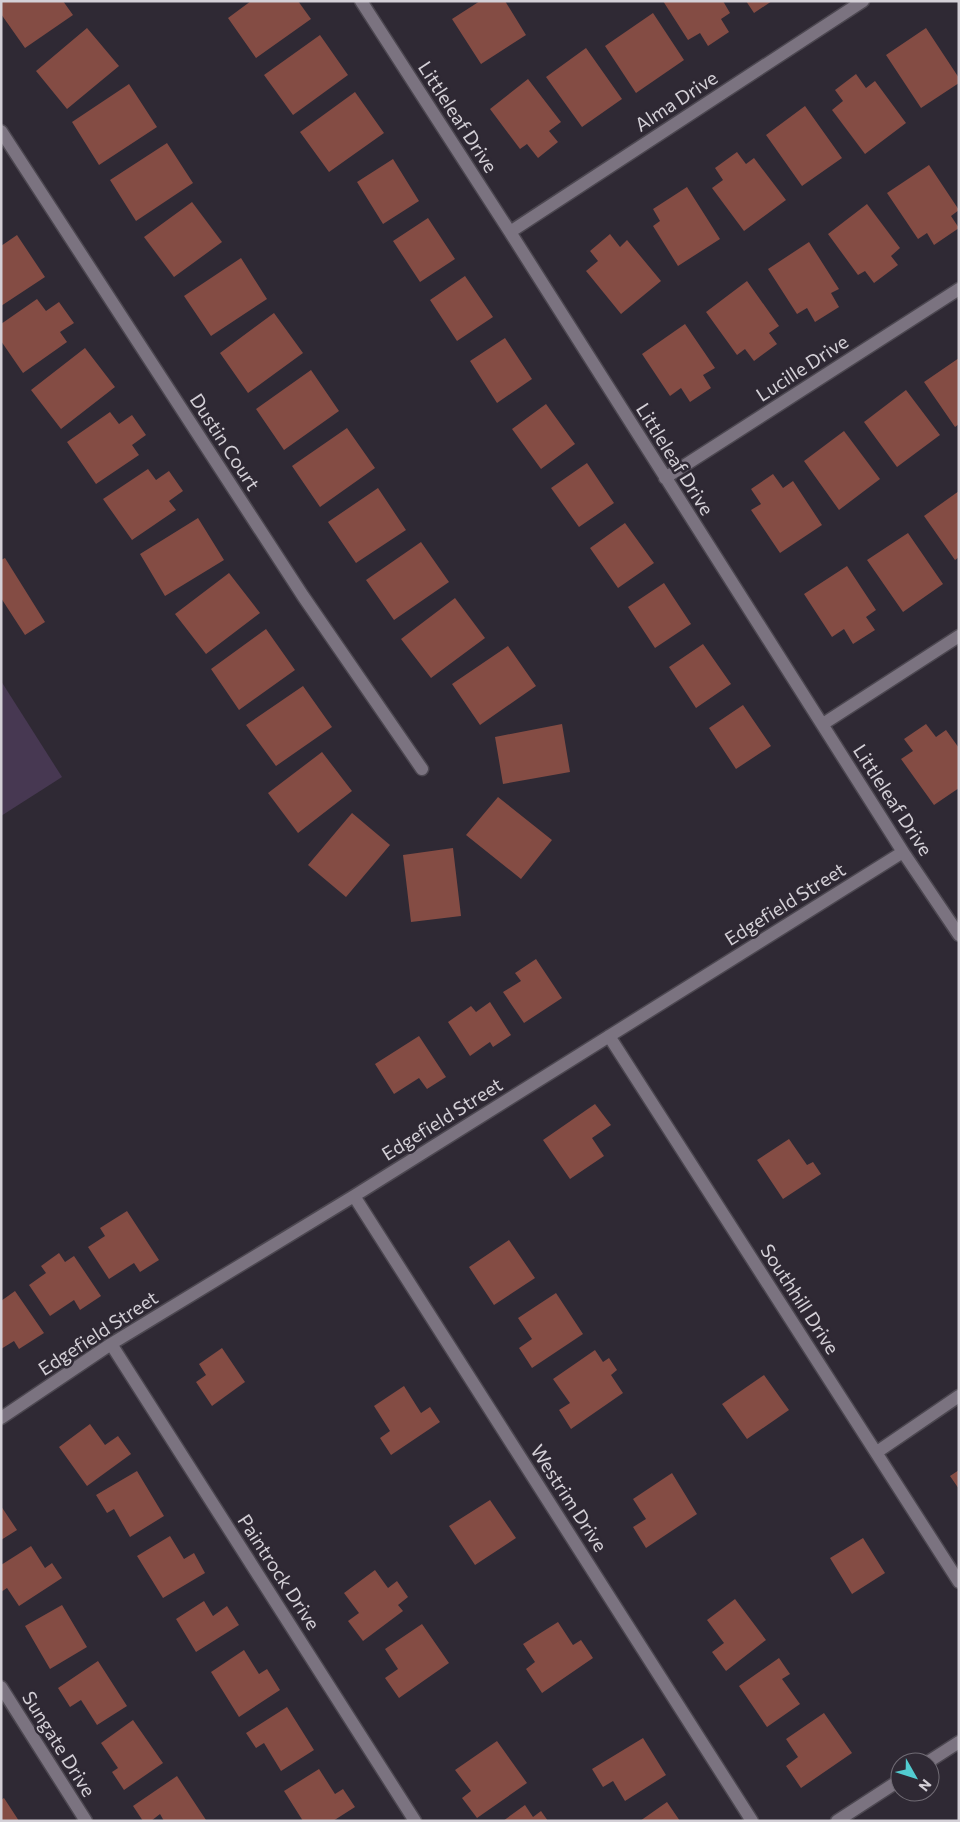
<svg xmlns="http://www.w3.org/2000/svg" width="960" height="1822" viewBox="0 0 960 1822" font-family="Commissioner,sans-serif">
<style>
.green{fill:#473852}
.building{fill:#844c44}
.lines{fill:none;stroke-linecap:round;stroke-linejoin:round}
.minor-casing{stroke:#4c4750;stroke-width:15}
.minor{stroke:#7b7380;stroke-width:12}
.labels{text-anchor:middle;stroke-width:5;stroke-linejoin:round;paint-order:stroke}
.street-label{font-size:19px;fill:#d4d0d7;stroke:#2f2934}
</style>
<rect width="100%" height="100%" fill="#2f2934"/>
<path class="green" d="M1,681L62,777L1,816Z"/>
<path class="building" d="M1,1H63L73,15L25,48L1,14Z
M251,1H298L311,19L256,58L228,18Z
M480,1H505L526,35L481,64L452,19Z
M663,1H723L730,13L721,19L729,32L708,46L700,33L688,40Z
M746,1H772L754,13Z
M653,13L684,60L636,93L605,46Z
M87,28L119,66L67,109L36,71Z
M926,28L959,78V83L921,108L886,55Z
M320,35L348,75L293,115L264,75Z
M586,48L622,99L582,127L546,77Z
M856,74L866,88L875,81L906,123L865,154L832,110L843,101L835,90Z
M528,79L561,122L549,131L558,142L538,158L527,144L520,149L490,109Z
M129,84L157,127L99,165L72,122Z
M355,92L384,133L329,172L300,132Z
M805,106L842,158L802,186L766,135Z
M167,143L193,183L136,221L110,180Z
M737,152L746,164L754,158L786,200L744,231L712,188L723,180L715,168Z
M393,159L419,201L383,224L357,182Z
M929,165L959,210L951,216L959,228L934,245L927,233L918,239L887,193Z
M687,187L720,239L678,266L653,226L660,221L653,209Z
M192,202L222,242L174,277L144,237Z
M867,204L900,248L891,256L898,265L874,283L865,271L858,275L828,234Z
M428,218L455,259L420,282L393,241Z
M610,234L620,247L627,240L661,281L621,314L586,271L598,261L590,251Z
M17,235L45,277L1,306V246Z
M809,242L839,289L831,293L839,307L815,322L807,308L797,314L768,269Z
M241,258L267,299L211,336L184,296Z
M465,276L493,317L457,341L430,300Z
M747,281L779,326L769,333L777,344L754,361L745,349L737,355L706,312Z
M37,299L46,311L59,302L74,323L60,332L67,342L23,373L1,341V324Z
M274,313L303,353L248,393L220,353Z
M685,324L715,368L703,375L711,388L690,402L681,388L670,396L642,354Z
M505,338L532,379L497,403L470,361Z
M85,348L115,387L61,429L31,390Z
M959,358V424L955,427L924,382Z
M311,370L339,411L284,450L256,409Z
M906,390L940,435L897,467L864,422Z
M546,404L575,444L541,469L512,429Z
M110,412L119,424L132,415L146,435L132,445L139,455L96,484L67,442Z
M347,428L375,468L320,507L292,466Z
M844,431L880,479L839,510L804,461Z
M587,463L614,503L579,527L551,488Z
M148,469L156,480L169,471L183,491L169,501L176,510L132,540L103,499Z
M773,474L783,488L793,481L822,525L780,553L751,510L761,504L751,489Z
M378,488L406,530L356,563L328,522Z
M959,491V557L955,560L924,516Z
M198,518L224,560L165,596L140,554Z
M625,523L654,563L618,588L590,548Z
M908,533L943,584L903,612L867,560Z
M421,542L449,582L394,620L366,580Z
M5,558L45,622L25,635L1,598V560Z
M847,566L876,610L866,617L875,630L853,644L844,629L832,637L804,594Z
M229,573L260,613L206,654L175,614Z
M664,583L691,624L655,648L628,607Z
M455,598L485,638L431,678L401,639Z
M266,629L295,670L239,710L211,669Z
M703,644L731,684L696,708L669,667Z
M508,646L536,686L480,725L452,684Z
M303,686L332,727L276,766L246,725Z
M743,705L771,746L736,769L709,728Z
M562,724L570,772L503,784L495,737Z
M926,724L936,737L946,730L959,748V788L934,805L901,759L913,751L904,739Z
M322,752L352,791L298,833L268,793Z
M498,797L552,840L521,879L466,835Z
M352,813L390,845L346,897L308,865Z
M453,848L461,916L411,922L403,855Z
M536,959L562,998L524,1023L503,992L521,981L515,973Z
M490,1002L511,1035L493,1047L490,1042L470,1056L448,1022L471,1006L476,1012Z
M419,1036L446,1077L427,1089L419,1078L394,1094L375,1064Z
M595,1104L611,1125L592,1138L604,1156L570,1179L543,1140Z
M789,1139L807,1165L813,1162L821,1174L783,1199L757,1160Z
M127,1211L159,1260L140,1272L134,1263L109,1279L88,1247L105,1236L100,1228Z
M509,1240L535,1278L494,1305L469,1267Z
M59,1253L65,1262L74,1256L101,1296L80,1310L74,1300L50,1316L29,1285L46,1273L41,1266Z
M15,1291L44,1333L19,1349L14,1341L1,1349V1301Z
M556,1293L583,1334L532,1368L519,1348L532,1339L518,1318Z
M222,1348L245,1382L212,1406L196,1382L206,1375L199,1364Z
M595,1350L603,1362L609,1358L617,1370L611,1375L623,1393L571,1429L559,1410L570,1403L553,1379Z
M764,1375L789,1410L747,1439L722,1404Z
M404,1386L421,1413L430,1407L440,1422L391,1455L380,1438L390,1431L374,1406Z
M90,1424L105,1445L118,1436L131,1454L87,1486L59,1447Z
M959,1470V1489L950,1476Z
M137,1471L164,1516L130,1537L114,1509L107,1513L96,1495Z
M672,1473L697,1514L646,1548L633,1527L646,1519L633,1499Z
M490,1500L516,1538L475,1565L449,1526Z
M1,1506L17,1530L1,1540Z
M170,1536L184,1559L194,1553L205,1573L163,1598L137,1556Z
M863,1538L885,1573L852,1594L830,1558Z
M31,1546L45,1568L52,1563L62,1578L19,1606L7,1588L1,1592V1565Z
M375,1570L388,1588L397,1581L408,1597L398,1605L403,1611L363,1641L348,1621L359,1613L344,1593Z
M735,1599L766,1640L726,1671L712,1652L724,1643L707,1620Z
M204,1601L213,1616L227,1606L239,1625L196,1652L176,1619Z
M62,1605L87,1647L50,1669L25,1626Z
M558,1622L573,1645L581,1640L593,1658L542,1693L526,1669L535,1662L523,1644Z
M422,1624L449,1663L399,1698L385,1678L398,1669L385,1649Z
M244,1650L259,1674L267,1669L280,1690L239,1717L211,1672Z
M779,1658L790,1674L782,1679L800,1704L767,1727L739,1686Z
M98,1661L127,1706L97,1725L81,1700L70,1707L58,1688Z
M287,1707L314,1750L281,1771L264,1743L256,1748L246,1733Z
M824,1713L852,1753L801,1788L786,1766L798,1757L786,1739Z
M133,1720L163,1763L124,1790L112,1772L118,1768L101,1743Z
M643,1738L666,1775L625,1801L613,1781L603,1787L592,1769Z
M497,1741L527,1783L477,1818L462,1798L471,1791L455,1770Z
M319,1769L335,1794L343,1789L355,1807L333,1821H303L284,1791Z
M177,1776L206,1820L164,1821L160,1814L151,1821H143L133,1806Z
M4,1798L19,1821H1V1800Z
M667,1802L680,1821H640Z
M525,1805L533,1817L541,1811L548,1821H503Z"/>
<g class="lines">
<g class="minor-casing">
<path id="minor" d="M361,1L510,232L903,852L959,935
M1,131L303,596L422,769
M510,232L863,1
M665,478L959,289
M823,724L959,636
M609,1036L959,1582
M354,1196L752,1821
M111,1344L415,1821
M1,1418L111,1344L354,1196L903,852
M877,1452L959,1396
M1,1687L86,1821
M928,1762L959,1742
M837,1821L900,1780"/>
</g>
<use href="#minor" class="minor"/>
</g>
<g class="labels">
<g class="street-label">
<text transform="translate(676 101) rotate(-33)" y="7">Alma Drive</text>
<text transform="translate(458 117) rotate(57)" y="7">Littleleaf Drive</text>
<text transform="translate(802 368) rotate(-33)" y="7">Lucille Drive</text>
<text transform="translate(225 442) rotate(57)" y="7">Dustin Court</text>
<text transform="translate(675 459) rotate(58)" y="7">Littleleaf Drive</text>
<text transform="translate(893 800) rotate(57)" y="7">Littleleaf Drive</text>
<text transform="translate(785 904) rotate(-32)" y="7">Edgefield Street</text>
<text transform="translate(442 1119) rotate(-32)" y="7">Edgefield Street</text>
<text transform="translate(800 1299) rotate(57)" y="7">Southhill Drive</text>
<text transform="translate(98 1333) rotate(-33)" y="7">Edgefield Street</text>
<text transform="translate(569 1498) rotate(57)" y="7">Westrim Drive</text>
<text transform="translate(279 1572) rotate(57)" y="7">Paintrock Drive</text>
<text transform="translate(59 1744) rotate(58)" y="7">Sungate Drive</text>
</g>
</g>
<rect width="960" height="1822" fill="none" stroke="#d4d0d7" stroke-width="5"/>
<g transform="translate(915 1777) rotate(129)"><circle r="24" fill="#2f2934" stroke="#716c75"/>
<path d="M0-4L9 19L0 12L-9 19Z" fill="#52ccd0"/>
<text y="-8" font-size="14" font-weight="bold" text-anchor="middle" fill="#d4d0d7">N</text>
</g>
</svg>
